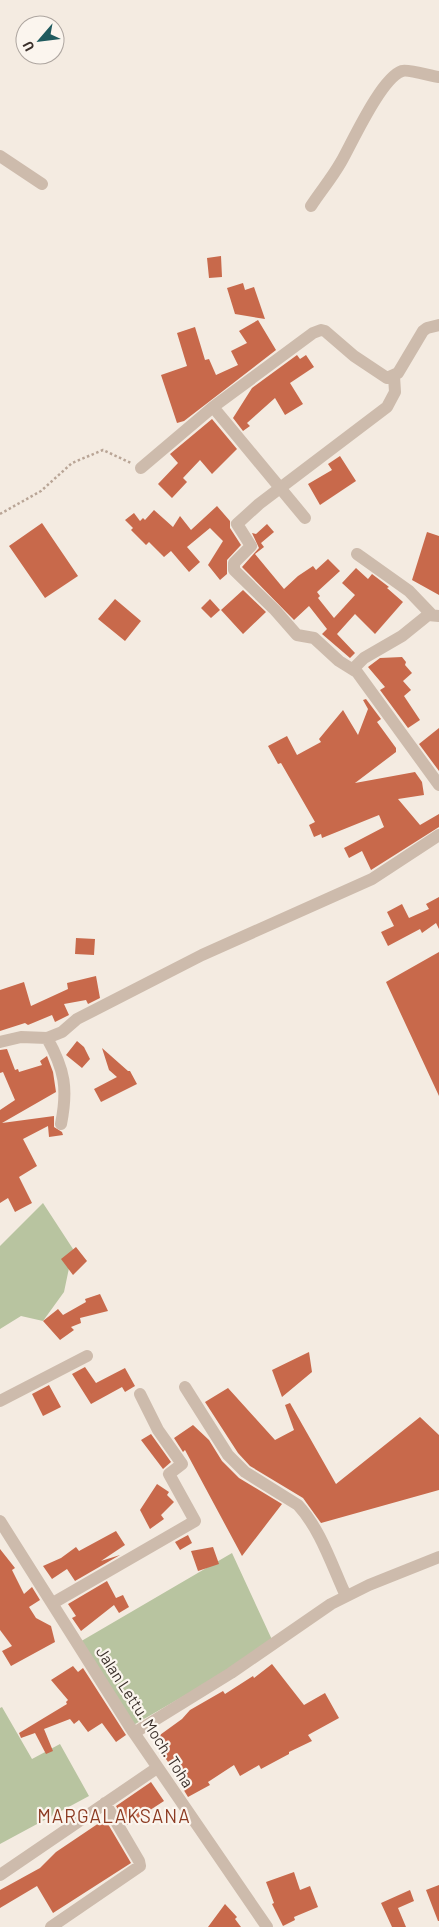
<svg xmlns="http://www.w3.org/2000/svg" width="439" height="1927" viewBox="0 0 439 1927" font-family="Barlow,sans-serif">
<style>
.green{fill:#b8c4a0}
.building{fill:#c8694b}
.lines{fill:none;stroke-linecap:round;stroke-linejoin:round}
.path{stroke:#b9a596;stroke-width:2.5;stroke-dasharray:2.5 2.5;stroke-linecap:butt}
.minor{stroke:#cdbbac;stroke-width:12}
.labels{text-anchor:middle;stroke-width:4.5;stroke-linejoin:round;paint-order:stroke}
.street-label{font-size:16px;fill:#3b302b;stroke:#fbf5ee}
.quarter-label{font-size:19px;letter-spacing:1px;fill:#8c3b22;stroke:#fbf5ee}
</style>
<rect width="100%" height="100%" fill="#f4ebe1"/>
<path class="green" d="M43,1203L73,1249L64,1292L43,1321L21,1316L0,1329V1246Z
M232,1553L274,1644L130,1727L78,1643Z
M2,1707L32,1759L60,1744L89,1796L0,1844V1708Z"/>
<path class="building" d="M221,256L222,277L209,278L207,258Z
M243,283L245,290L254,287L265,319L235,314L227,288Z
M258,320L276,350L184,421L177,423L161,375L187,366L177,333L195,327L205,360L209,359L216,375L238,365L231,351L247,343L239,331Z
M297,355L300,359L306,355L314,367L290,383L303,404L285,415L275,398L247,423L250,426L243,431L233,418L252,388Z
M212,419L237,449L212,474L200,460L183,478L187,482L172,498L158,484L178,463L170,454Z
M340,456L356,481L320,505L308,484L332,470L328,464Z
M217,506L230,521V528L241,545L227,560V574L220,580L208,565L223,541L210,528L187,547L200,562L189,572L171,551L164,557L149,542L146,545L131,530L133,528L125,520L134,513L140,521L143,518L145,520L154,510L173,527L180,516L191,530Z
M42,523L78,576L45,598L9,546Z
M267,524L274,532L261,543L264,547L255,554L284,589L298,576L313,566L316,570L328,559L340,571L317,592L320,596L318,598L334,618L355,595L342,583L356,568L368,579L372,574L389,587L387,588L403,602L375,634L355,614L337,634L355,653L350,658L322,634L327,629L309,606L294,620L242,567L259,548L252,533L256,534Z
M427,532L439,536V595L412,580Z
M243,590L266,612L243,634L221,610Z
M115,599L141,621L125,641L98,619Z
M210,599L220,610L211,618L201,608Z
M402,657L406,662L405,665L412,673L403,681L411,690L404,696L420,720L408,728L380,690L385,687L368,667L380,658Z
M366,699L381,719L377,722L396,748V752L355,783L415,772L422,782L424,795L398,799L420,825L439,814V827L371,870L362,851L349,858L344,848L384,827L379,815L322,838L321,834L314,837L309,825L315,822L281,763L278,764L268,746L287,736L297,755L321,742L319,739L343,710L358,735L368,709L363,700Z
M439,728V771L419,744Z
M439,897V929L436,923L422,933L420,929L388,946L381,932L394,926L387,912L402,904L409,918L429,909L426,904Z
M76,938L95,939L94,955L75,954Z
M439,952V1096L386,982Z
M96,976L100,998L88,1004L86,1000L64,1004L69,1015L55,1022L52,1015L28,1025L25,1023L0,1031V990L24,982L31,1006L68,989L67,983Z
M77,1041L84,1047L90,1059L82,1068L66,1055Z
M102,1048L128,1071H130L137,1084L101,1102L94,1089L117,1077L109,1070Z
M7,1049L15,1070L18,1069L19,1072L42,1065L40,1061L47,1056L53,1072L56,1092L2,1123L54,1116V1127L62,1132L63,1135L49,1137L48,1126L23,1139L37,1166L19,1177L32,1203L15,1212L8,1198L0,1203V1110L15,1100L3,1072L0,1073V1050Z
M76,1247L87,1261L73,1275L61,1259Z
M100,1294L108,1311L80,1318L81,1323L71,1327L74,1330L60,1340L43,1321L58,1309L63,1315L86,1302L85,1299Z
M309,1352L312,1372L282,1397L272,1370Z
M85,1367L96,1383L125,1368L135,1386L125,1392L122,1387L91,1404L72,1374Z
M49,1385L61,1407L43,1416L32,1394Z
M228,1388L275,1440L294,1430L285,1405L290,1403L336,1484L420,1417L439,1435V1490L321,1523L303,1498L250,1466L238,1453L205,1402Z
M193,1425L209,1440L222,1461L239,1478L282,1504L242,1556L185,1450L183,1452L174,1438Z
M151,1434L171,1462L163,1469L141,1440Z
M157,1484L169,1492L167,1495L174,1502L161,1515L164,1519L150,1529L140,1510Z
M116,1531L125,1545L101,1561L120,1555L75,1581L67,1569L52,1579L43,1566L61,1558L76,1547L79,1551Z
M188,1535L192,1543L180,1550L175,1542Z
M213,1547L219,1564L198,1571L191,1551Z
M0,1549L15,1568L12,1570L24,1594L32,1587L40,1600L29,1607L36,1618L51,1626L55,1642L11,1666L2,1651L12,1646L0,1630Z
M107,1581L116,1598L123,1595L129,1607L119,1613L114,1605L81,1631L72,1618L76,1616L68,1604Z
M272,1664L304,1705L325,1693L339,1718L308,1735L312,1741L289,1752V1754L261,1769L259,1765L240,1776L234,1765L208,1782L210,1785L188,1797L177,1779L179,1778L153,1740L182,1719L190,1710L223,1691L225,1694L253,1676L254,1678Z
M73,1666L78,1672L83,1668L126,1735L116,1742L102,1723L88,1732L79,1720L74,1724L70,1719L44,1729L53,1751L46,1754L35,1733L21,1738L19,1733L67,1704L66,1702L68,1700L51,1680Z
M151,1782L164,1801L127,1825L116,1806Z
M105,1819L131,1863L53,1913L37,1886L0,1908V1890L40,1868L56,1852Z
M294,1872L300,1890L310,1886L318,1907L294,1917L295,1920L283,1926L272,1904L274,1903L266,1882Z
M439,1885V1921H438L426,1890Z
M410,1890L414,1901L398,1908L406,1927H392L381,1903Z
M225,1904L237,1917L235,1919L241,1927H208Z"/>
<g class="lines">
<path class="path" d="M0,514L41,491L72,463L103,450L131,463"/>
<path class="minor" d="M0,156L42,184
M311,206C320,192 332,178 341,162C352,143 381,78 402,71C408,69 431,76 439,77
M213,407L305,518
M141,468L213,407L313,333L321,330L325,331L354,356L387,378L398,373L423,331L427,328L439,325
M357,554L409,591L431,614
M439,616L428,615L402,636L364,658L354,668L439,785
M355,671L339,661L314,638L297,635L275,610L234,570V563L251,546L237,524L259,504L387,407L395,392L394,376
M47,1038C65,1070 68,1089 61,1124
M0,1042L21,1037L47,1038L62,1032L77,1019L202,955L372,879L439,835
M185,1387L228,1455L245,1472L298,1505C321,1530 332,1566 346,1596
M0,1401L87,1356
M0,1521L130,1727L267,1927
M53,1603L195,1521L169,1474L182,1464L158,1430L140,1394
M134,1733L231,1673L331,1604L369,1585L439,1557
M0,1875L157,1768
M51,1927L140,1866L139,1861L105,1803"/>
</g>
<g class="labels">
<g class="street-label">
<text transform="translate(145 1717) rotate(57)" y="6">Jalan Lettu. Moch. Toha</text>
</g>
<g class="quarter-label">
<text x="114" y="1823">MARGALAKSANA</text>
</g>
</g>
<g transform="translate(40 40) rotate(242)"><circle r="24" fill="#fbf5ee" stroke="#aea6a0"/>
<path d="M0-4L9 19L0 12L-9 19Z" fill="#1f5a5e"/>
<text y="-8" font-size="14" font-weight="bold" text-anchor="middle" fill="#3b302b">U</text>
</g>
</svg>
